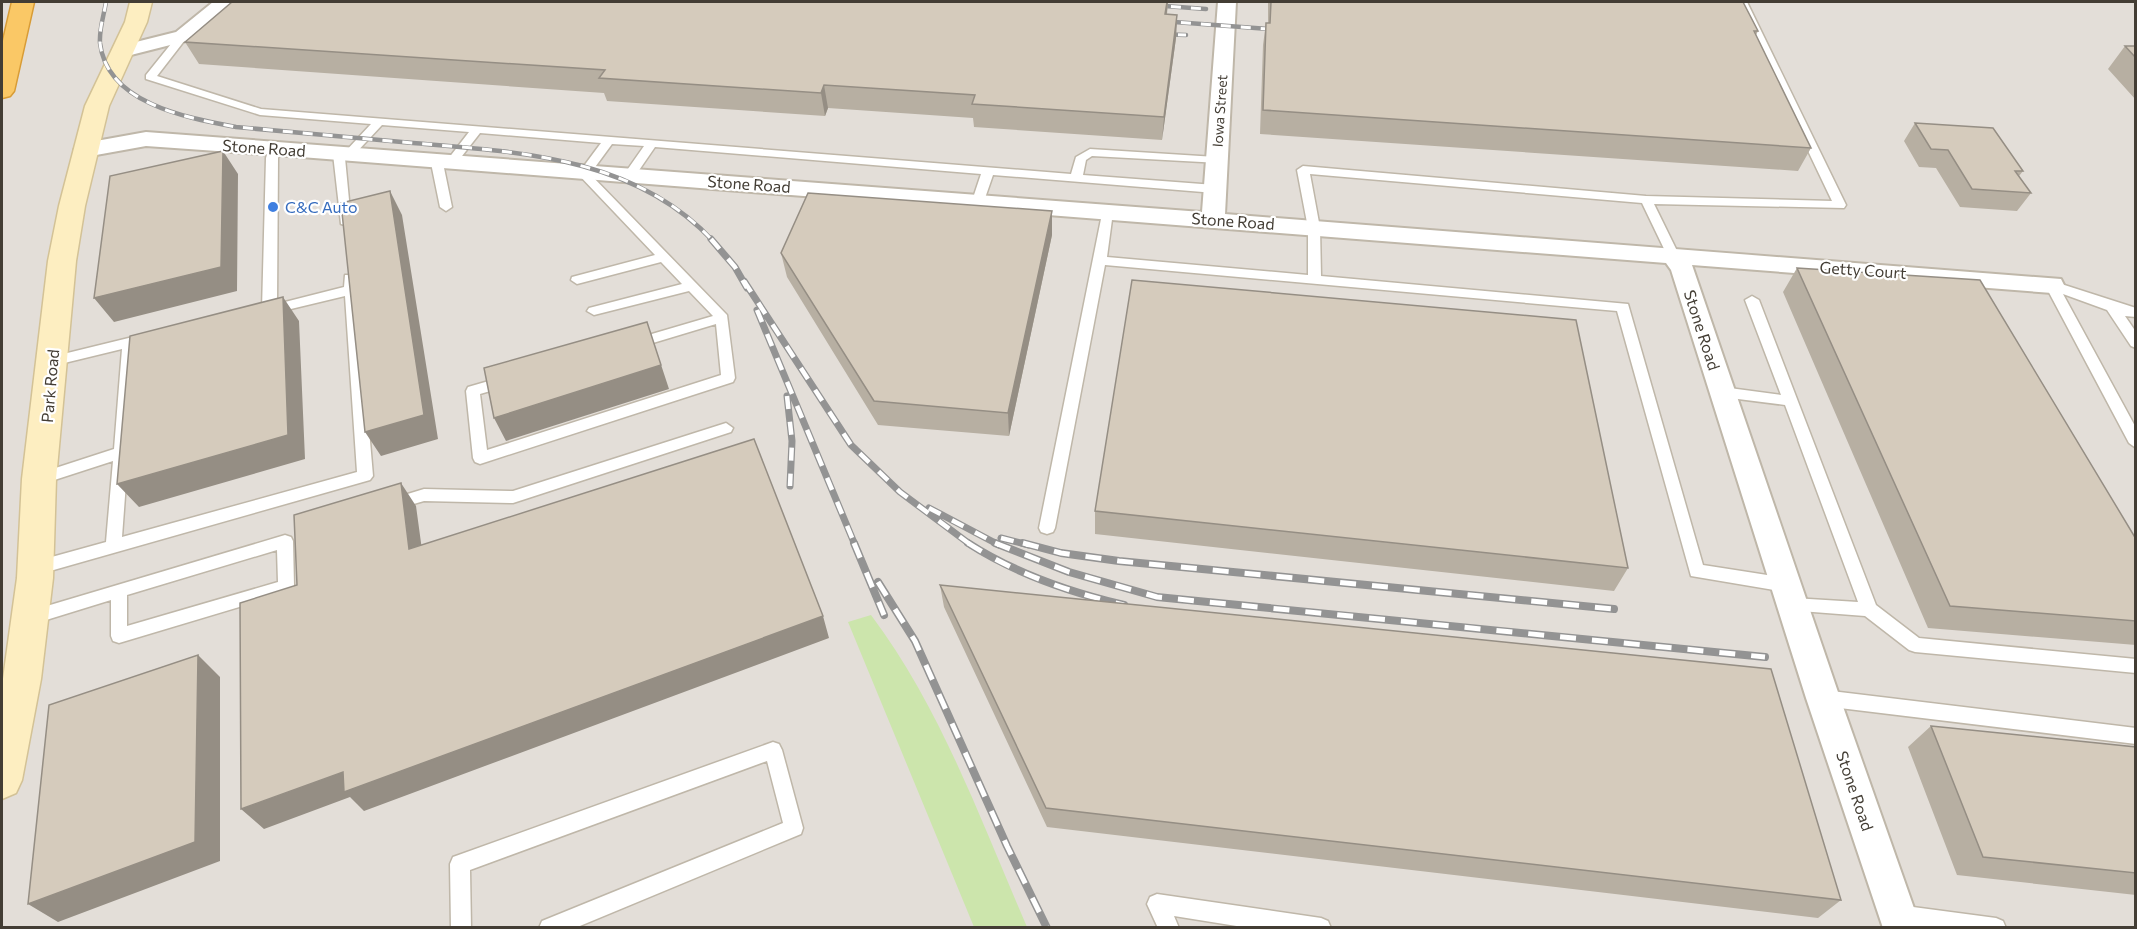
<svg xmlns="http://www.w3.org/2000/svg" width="2137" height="929" viewBox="0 0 2137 929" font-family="Commissioner,sans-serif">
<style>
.industrial{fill:#e3ded8}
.green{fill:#cce5ac}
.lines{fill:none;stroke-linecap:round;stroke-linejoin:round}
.lane-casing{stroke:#bfb7a9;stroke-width:3}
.street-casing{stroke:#bfb7a9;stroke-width:4}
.secondary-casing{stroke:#d3c296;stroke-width:3}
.highway-casing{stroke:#d89c36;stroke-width:3}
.lane{fill:#fff;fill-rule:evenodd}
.street{fill:#fff;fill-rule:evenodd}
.secondary{fill:#fdeec1;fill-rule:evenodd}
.highway{fill:#fac866;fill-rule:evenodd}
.rail-far2-casing{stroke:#939393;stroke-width:4.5}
.rail-far1-casing{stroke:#939393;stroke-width:7}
.rail-casing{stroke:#939393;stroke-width:8}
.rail-far2{stroke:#fff;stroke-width:3;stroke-dasharray:10;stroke-linecap:butt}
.rail-far1{stroke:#fff;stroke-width:4.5;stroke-dasharray:13;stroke-linecap:butt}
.rail{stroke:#fff;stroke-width:5;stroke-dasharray:16;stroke-linecap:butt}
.wall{fill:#b7afa2}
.shaded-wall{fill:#958e84}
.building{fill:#d5cbbc;stroke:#958e84;stroke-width:1.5}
.shop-dot{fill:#3f7fe0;stroke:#fff;stroke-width:2}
.labels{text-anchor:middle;stroke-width:4.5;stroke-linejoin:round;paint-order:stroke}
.far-street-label{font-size:14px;fill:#433d34;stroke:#fff}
.street-label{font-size:16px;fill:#433d34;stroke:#fff}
.shop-label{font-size:16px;fill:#366cbe;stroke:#fff;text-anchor:start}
</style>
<rect width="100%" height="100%" fill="#f1ede3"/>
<path class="industrial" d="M2,2H2135V927H2Z"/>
<path class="green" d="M871,615C941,708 981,821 1027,927H974L848,622Z"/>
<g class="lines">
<g class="lane-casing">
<path id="lane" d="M1737,2H1747L1846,205L1844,208L1654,204L1679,255L1673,259L1667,255L1642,203L1310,174L1320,228L1321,276L1628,304L1703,565L1786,578L1792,580L1794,585L1792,590L1786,592L1691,576L1617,311L1105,265L1055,528L1053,532L1047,534L1041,532L1039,528L1103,209L1107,208L1113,212L1107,257L1308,275V228L1297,170L1303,166L1646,196L1832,201Z
M183,33L188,36L157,76L261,109L1071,174L1076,157L1090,149L1216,157L1222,161L1220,163L1092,156L1086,160L1083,175L1215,185L1221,189L1215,193L993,175L984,201L978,205L972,201L981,174L655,147L633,179L629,180L623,176L644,146L612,144L590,174L727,315L735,378L733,382L480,464L475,462L473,458L466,391L468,387L506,376L513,381L511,385L480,394L487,450L721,375L716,324L633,349L626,344L628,341L713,316L689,291L594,315L587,311L589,308L682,284L661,262L577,284L571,280L572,277L655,255L578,174L601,143L480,133L455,165L451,167L445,163L469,132L382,125L352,157L345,158L351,221L345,225L341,224L333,154L339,151L344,153L371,124L260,115L146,79V75L179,34Z
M275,145L281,148L278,158L277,304L344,287L345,275H355L356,278L373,476L370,480L36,575L30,573L28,568L30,563L106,542L113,461L39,485L34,483L31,479L34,475L114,449L122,349L52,366L45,361L47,358L149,333L156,338L154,341L136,346L122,537L357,472L345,296L270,314L262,310L266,158L269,148Z
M437,159L443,163L452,207L446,211L440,207L431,163Z
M2052,281L2136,308V317L2125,316L2136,332V348L2131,346L2107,310L2063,294L2136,428V448L2129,443L2045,285Z
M1752,296L1759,300L1876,605L1919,638L2136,659V673L1915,652L1909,650L1865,616L1787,610L1785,605L1787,600L1793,598L1858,602L1785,405L1722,397L1715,392L1722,387L1781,395L1745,300Z
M726,423L733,428L731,432L513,503L424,501L393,510L388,508L385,504L388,500L424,489L513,491Z
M285,535L291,537L293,541L294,586L292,591L286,593L119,643L113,641L111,636V600L30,625L24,623L22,618L24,613L30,611ZM277,550L278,582L127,626V595Z
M1823,690L2136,728V744L1823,706L1817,703L1814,698L1817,693Z
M773,742L779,744L782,750L803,828L801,834L575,928H539L542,921L783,823L767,761L470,870L471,928H451L450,864L453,857Z
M1157,894L1321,918L1328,921L1331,928H1249L1174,916L1179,928H1158L1147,904L1150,897Z
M1898,905L1996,918L2003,921L2006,928C1975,928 1918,929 1891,922L1888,915L1891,908Z"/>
</g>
<g class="street-casing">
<path id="street" d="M213,2H233L190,40L123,57L116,55L113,51L116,47L176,32Z
M1218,2H1236L1225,214L2061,279L2064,285L2061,291L2052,293L1692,265L1840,698L1921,928H1883L1806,698L1671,270L1666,263L275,155L146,146L85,157L77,155L74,150L77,145L85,143L146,132L1202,212Z"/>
</g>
<g class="secondary-casing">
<path id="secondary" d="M130,2H152L147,22L109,106L85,206L76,261L56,479L53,578L41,679L22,780L16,793L2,799V686L17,578L22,479L48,261L59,206L85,106L125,22Z"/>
</g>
<g class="highway-casing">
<path id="highway" d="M12,2H34L14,91L10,96L2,98V45Z"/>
</g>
<use href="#lane" class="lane"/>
<use href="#street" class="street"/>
<use href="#secondary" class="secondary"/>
<use href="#highway" class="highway"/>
<g class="rail-far2-casing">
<path id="rail-far2" d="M106,2C104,15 99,29 100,43C107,104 188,118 236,127C295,132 354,138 413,143C520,152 635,157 713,241
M1151,5L1206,9
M1161,21L1281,30
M1158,34L1186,35"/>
</g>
<g class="rail-far1-casing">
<path id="rail-far1" d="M711,239L735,267L747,288
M744,281L851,445L900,492L971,545
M757,310L855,545
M787,396L792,441L790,486
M929,508L999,545
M1001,538L1029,545"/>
</g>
<g class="rail-casing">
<path id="rail" d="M854,543L884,615
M968,543C1016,574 1069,592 1124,605
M995,543L1069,572L1157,597L1765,657
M1023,543L1061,553L1119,561L1614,609
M878,582L915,641L1007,846L1047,928"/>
</g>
<use href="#rail-far2" class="rail-far2"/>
<use href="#rail-far1" class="rail-far1"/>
<use href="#rail" class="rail"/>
</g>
<path class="wall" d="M232,2H1168L1167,15H1177L1176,38L1162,140L974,127L973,118L828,108L825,116L607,101L604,93L199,64L185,42Z
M1268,2H1743L1758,31L1756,35L1811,148L1798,171L1260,134L1263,45L1266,23H1268Z
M2125,46H2136V100L2108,69Z
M1915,123L2023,171L2019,176L2031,193L2017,211L1960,207L1936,168L1919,167L1904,141Z
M1052,235L1009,436L878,425L787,277L781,253Z
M1797,268L2136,539V645L1928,628L1783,292Z
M1095,511L1628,568L1614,591L1095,534Z
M940,585L1841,900L1818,918L1047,827L944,607Z
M1931,726L2136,747V895L1957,875L1908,747Z"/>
<path class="shaded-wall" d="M1167,2H1168L1164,37L1165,14Z
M1177,15L1176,38L1162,140L1164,117Z
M824,85L828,108L825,116L821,93Z
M223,151L238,174L237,291L114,322L94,298Z
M390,191L402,215L438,439L381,456L365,432Z
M1052,211V235L1009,436L1008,413Z
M283,297L299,321L305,459L139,507L117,484Z
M647,322L669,389L506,441L494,418Z
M401,483L416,506L425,572L409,549Z
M823,616L829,638L364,811L350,797L264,829L241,809L343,772Z
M198,655L220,677V861L58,922L28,904Z"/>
<path class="building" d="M232,2H1167L1165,14L1177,15L1164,117L972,104L975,95L824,85L821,93L599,78L605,70L185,42Z
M1271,2H1743L1758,31H1754L1811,148L1263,110L1266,23H1270Z
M2125,46H2136V58Z
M1915,123L1993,128L2023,171H2015L2031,193L1972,189L1948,150L1931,149Z
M223,151L221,267L94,298L110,176Z
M390,191L424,415L365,432L341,203Z
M808,193L1052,211L1008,413L874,401L781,253Z
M1797,268L1980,280L2136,539V621L1950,606Z
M1132,280L1576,320L1628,568L1095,511Z
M283,297L288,435L117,484L130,336Z
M647,322L661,365L494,418L484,368Z
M754,439L823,616L344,792L343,772L241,809L240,603L297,585L294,515L401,483L409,549Z
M940,585L1771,669L1841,900L1046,808Z
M198,655L195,842L28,904L49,705Z
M1931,726L2136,747V873L1983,857Z"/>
<circle class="shop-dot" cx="273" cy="207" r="6"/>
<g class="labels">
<g class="far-street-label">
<text transform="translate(1220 111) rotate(-86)" y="5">Iowa Street</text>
</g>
<g class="street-label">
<text transform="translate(264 148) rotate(4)" y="6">Stone Road</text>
<text transform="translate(749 184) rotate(4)" y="6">Stone Road</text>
<text transform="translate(1233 221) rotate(4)" y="6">Stone Road</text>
<text transform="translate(1863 270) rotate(4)" y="6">Getty Court</text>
<text transform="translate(1702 330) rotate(72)" y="6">Stone Road</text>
<text transform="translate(50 386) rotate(-85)" y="6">Park Road</text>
<text transform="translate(1855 791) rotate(71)" y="6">Stone Road</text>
</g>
<g class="shop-label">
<text x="285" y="213">C&amp;C Auto</text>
</g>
</g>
<rect width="2137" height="929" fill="none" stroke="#433d34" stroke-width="6"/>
</svg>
